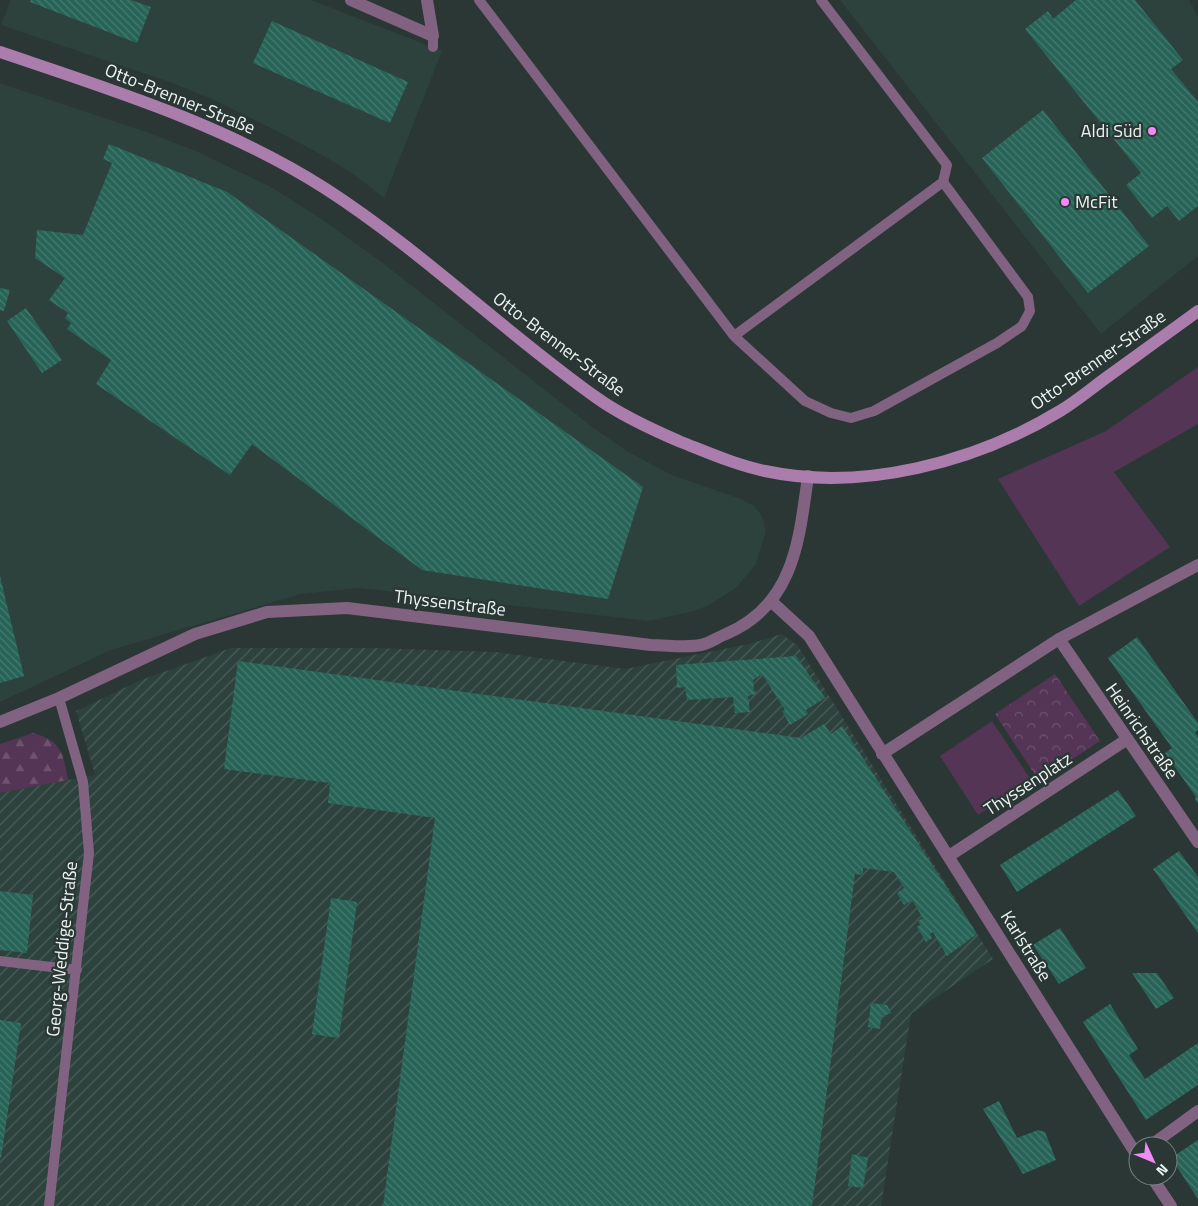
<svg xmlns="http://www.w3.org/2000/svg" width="1198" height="1206" viewBox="0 0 1198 1206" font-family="'Titillium Web',sans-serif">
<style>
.built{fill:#2d423d}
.industrial{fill:url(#industrial-furrows)}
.grass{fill:#543555}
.forest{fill:url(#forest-firs)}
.park{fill:url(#park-crowns)}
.building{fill:url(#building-back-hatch)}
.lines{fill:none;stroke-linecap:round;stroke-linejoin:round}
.service{stroke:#816381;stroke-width:10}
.minor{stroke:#816381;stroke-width:12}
.tertiary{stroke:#816381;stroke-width:12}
.secondary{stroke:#ab7dac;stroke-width:12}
.poi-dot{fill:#f18af4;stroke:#2a3734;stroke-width:2}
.labels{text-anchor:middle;stroke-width:4.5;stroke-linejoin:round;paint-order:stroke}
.street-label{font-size:18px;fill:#ebf4f1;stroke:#2a3734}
.poi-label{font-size:18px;fill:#ebf4f1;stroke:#2a3734;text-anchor:end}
</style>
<defs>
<pattern id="industrial-furrows" width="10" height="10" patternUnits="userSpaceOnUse" patternTransform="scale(1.25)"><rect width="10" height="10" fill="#2d423d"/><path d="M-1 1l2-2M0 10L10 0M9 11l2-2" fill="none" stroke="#4c5e5a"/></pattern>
<pattern id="forest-firs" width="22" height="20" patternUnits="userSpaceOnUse" patternTransform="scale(1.25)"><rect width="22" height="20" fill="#543555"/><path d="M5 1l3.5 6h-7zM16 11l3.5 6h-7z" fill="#6d536e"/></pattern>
<pattern id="park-crowns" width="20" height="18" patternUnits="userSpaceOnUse" patternTransform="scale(1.25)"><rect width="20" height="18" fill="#543555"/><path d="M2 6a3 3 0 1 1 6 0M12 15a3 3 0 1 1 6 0" fill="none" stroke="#6d536e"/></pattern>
<pattern id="building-back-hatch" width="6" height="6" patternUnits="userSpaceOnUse" patternTransform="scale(1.25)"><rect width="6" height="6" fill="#276457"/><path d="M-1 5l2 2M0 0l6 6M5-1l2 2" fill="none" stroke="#467b70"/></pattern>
</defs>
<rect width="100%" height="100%" fill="#2a3734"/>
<path class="built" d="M11,0H311L442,51L384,198L356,176L324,156L271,128L212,99L169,82L1,25Z
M840,0H1189L1198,16V256L1101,334Z
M0,83L147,132L198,152L271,187L323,220L379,260L595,429L630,453L672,475L741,499L754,506L762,516L766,531L756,564L736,588L709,605L694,611L649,621L359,588L301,594L111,650L0,702Z"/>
<path class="industrial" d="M782,634L798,646L993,959L911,1014L881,1206H0V793L95,775L76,711L141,680L231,648H373L495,652L625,669L749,644Z"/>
<path class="grass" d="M1198,367V424L1114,472L1170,547L1079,606L998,479L1106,431Z
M992,721L1031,780L978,815L940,756Z"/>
<path class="forest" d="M33,733C62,741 63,753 68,780L0,793V744Z"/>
<path class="park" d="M1055,674L1100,741L1039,781L995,714Z"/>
<path class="building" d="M31,0H131L151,7L137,43L30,2Z
M1076,0H1135L1183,60L1171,69L1198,102V206L1179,221L1167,206L1152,218L1126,185L1141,173L1025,29L1048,11L1053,19Z
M272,21L408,82L390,123L253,63Z
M1043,110L1149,246L1088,293L982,158Z
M109,144L227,192L643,487L608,599L422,570L252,444L230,475L96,384L111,360L67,329L71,323L65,318L68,313L49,300L65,278L35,258L37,230L83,235L112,163L103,159Z
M0,288L10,290L4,311L0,310Z
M26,308L62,360L42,373L7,321Z
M0,576L24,676L0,683Z
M1137,637L1198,723V730L1195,732L1198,737V803L1195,799L1196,797L1165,753L1172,748L1108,658Z
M796,656L825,698L806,710L808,714L790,725L782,711L785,710L762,674L753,680L754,691H756V694L748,696L750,712L735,713L733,697L687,700L685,687L677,688L676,665Z
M238,661L801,738L824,724L831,734L842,726L977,934L947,956L933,932L930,934L932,938L926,942L917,927L920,925L918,921L923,918L912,900L904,905L897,893L904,888L894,872L863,868V875L855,874L812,1206H383L435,818L328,803L330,783L224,769Z
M1118,790L1136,816L1017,892L1000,865Z
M1179,851L1198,877V933L1153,869Z
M0,891L33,895L27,953L0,950Z
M331,898L357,902L339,1038L312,1034Z
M1060,928L1086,968L1059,984L1033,945Z
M1132,973H1157L1174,998L1156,1009Z
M871,1003L887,1005L891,1013L881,1017L880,1029L868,1027Z
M1110,1004L1138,1049L1129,1055L1145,1079L1198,1043V1085L1146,1120L1083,1022Z
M0,1020L21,1023L1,1158H0Z
M999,1101L1017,1138L1038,1130L1045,1132L1056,1160L1023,1174L983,1109Z
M1198,1140V1199L1171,1158Z
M852,1154L868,1158L863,1188L848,1186Z"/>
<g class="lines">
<path class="service" d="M479,0L734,336L943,182L947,165L821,0
M433,47V36
M734,336L805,401L831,413L851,418L874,411L997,343L1022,326L1030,311L1028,297L943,182
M0,961L77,970
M49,1206L89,853L83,782L59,698"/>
<path class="minor" d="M351,0L433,36L427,0
M772,602L809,636L1138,1157
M1059,639L1198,842
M882,754L1059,639L1198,565
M949,856L1126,740
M1150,1146L1198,1111
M1151,1176L1171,1206"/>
<path class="tertiary" d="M0,722L59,698L195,634L267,612L347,608L651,645C667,645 686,648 701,645C710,643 718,637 726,634C794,605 799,541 808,476"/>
<path class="secondary" d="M0,52C112,90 226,125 326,189C422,251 504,332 597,398C622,416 653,430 681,442C709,453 736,465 765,471C863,492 976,462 1060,411C1077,401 1093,387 1110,375C1139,354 1169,332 1198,311"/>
</g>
<g class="poi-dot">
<circle cx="1152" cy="131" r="5"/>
<circle cx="1065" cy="202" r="5"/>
</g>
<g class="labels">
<g class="street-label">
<text transform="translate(180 99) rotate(22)" y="6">Otto-Brenner-Straße</text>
<text transform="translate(559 344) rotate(37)" y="6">Otto-Brenner-Straße</text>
<text transform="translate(1098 360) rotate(-35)" y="6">Otto-Brenner-Straße</text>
<text transform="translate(450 603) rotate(7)" y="6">Thyssenstraße</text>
<text transform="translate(1142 731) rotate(55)" y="6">Heinrichstraße</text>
<text transform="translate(1028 784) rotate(-33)" y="6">Thyssenplatz</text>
<text transform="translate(1026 946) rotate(58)" y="6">Karlstraße</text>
<text transform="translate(62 949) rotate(-84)" y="6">Georg-Weddige-Straße</text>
</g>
<g class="poi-label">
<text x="1142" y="137">Aldi Süd</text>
<text x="1075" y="208" text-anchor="start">McFit</text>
</g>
</g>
<g transform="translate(1153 1161) rotate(134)"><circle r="24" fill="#2a3734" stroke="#778380"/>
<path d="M0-4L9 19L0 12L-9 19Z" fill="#f18af4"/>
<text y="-8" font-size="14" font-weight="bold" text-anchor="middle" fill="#ebf4f1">N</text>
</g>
</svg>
